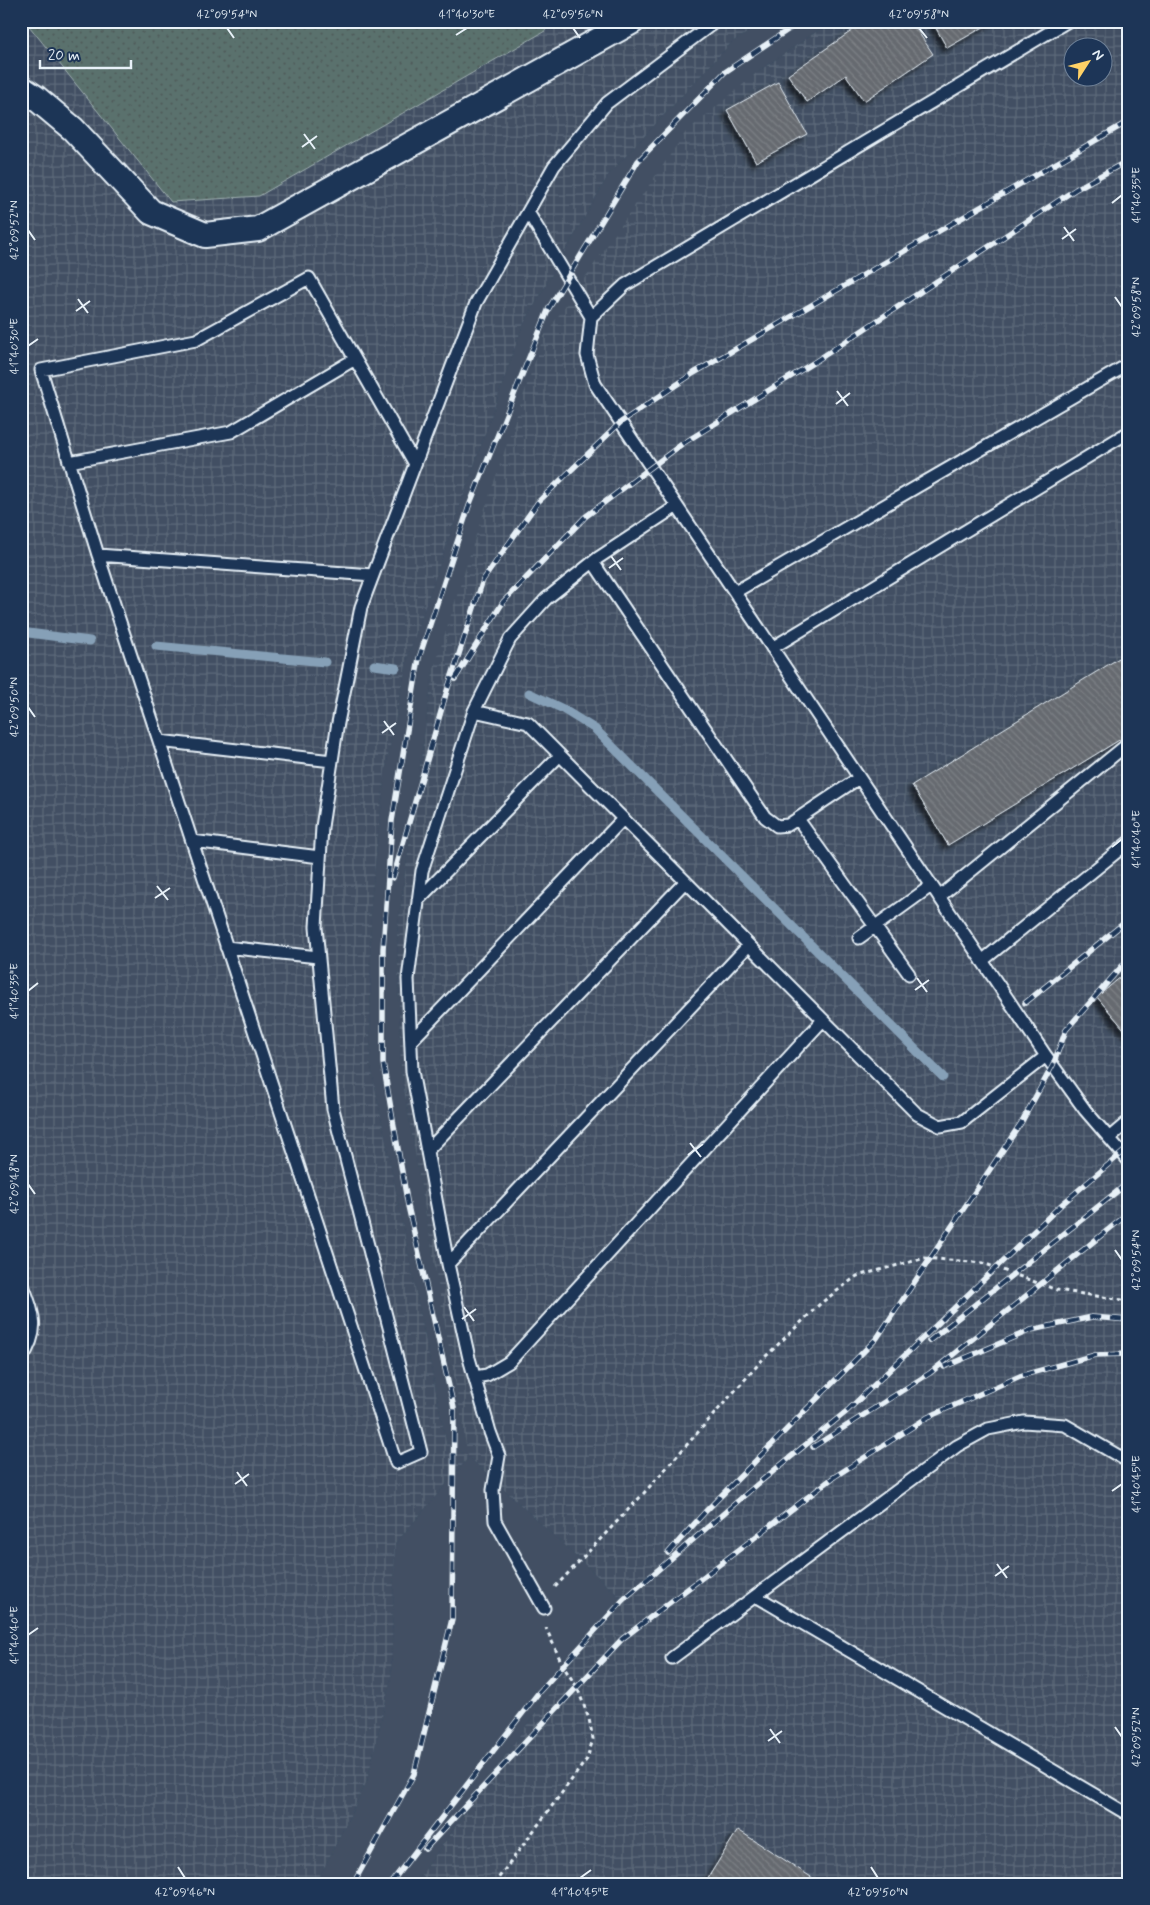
<svg xmlns="http://www.w3.org/2000/svg" width="1150" height="1905" viewBox="0 0 1150 1905" font-family="Mynerve,sans-serif">
<style>
.built{fill:#425063}
.industrial{fill:url(#industrial-grid);fill-rule:evenodd}
.grass{fill:url(#grass-dots);stroke:#a1b1b2}
.lines{fill:none;stroke-linecap:round;stroke-linejoin:round}
.stream{stroke:#86a0b7;stroke-width:9}
.building{fill:url(#building-back-hatch);stroke:#e8f1f8;filter:url(#shadow)}
.lane-casing{stroke:#e8f1f8;stroke-width:15}
.street-casing{stroke:#e8f1f8;stroke-width:28}
.path{stroke:#e8f1f8;stroke-width:3;stroke-dasharray:4 4;stroke-linecap:butt}
.lane{stroke:#1d3557;stroke-width:11}
.street{stroke:#1d3557;stroke-width:24}
.rail-casing{stroke:#e8f1f8;stroke-width:5.5}
.rail{stroke:#1d3557;stroke-width:4;stroke-dasharray:11;stroke-linecap:butt}
.ticks{fill:none;stroke:#e8f1f8;stroke-width:2}
.neatline{fill:none;stroke:#e8f1f8;stroke-width:2}
.ticks-label{font-size:12px;text-anchor:middle;fill:#e8f1f8}
</style>
<defs>
<pattern id="industrial-grid" width="8" height="8" patternUnits="userSpaceOnUse" patternTransform="scale(1.25)"><rect width="8" height="8" fill="#425063"/><path d="M0 4h8M4 0v8" fill="none" stroke="#5d6a7a"/></pattern>
<pattern id="grass-dots" width="8" height="8" patternUnits="userSpaceOnUse" patternTransform="scale(1.25)"><rect width="8" height="8" fill="#5a716d"/><path d="M2 2h.1M6 6h.1" fill="none" stroke="#4f5a5a" stroke-width="1.8" stroke-linecap="round"/></pattern>
<pattern id="building-back-hatch" width="6" height="6" patternUnits="userSpaceOnUse" patternTransform="scale(1.25)"><rect width="6" height="6" fill="#666a70"/><path d="M-1 5l2 2M0 0l6 6M5-1l2 2" fill="none" stroke="#7c8085"/></pattern>
<filter id="shadow"><feDropShadow dx="-4.5" dy="4.5" stdDeviation="2.5" flood-color="#0009"/></filter>
</defs>
<rect width="100%" height="100%" fill="#33455e"/>
<filter id="ink" filterUnits="userSpaceOnUse"><feTurbulence type="fractalNoise" baseFrequency=".02" numOctaves="2"/><feDisplacementMap in="SourceGraphic" scale="10" xChannelSelector="R" yChannelSelector="G"/><feConvolveMatrix kernelMatrix="1 2 1 2 8 2 1 2 1" color-interpolation-filters="sRGB"/></filter>
<g filter="url(#ink)">
<path class="built" d="M767,21H832L759,71L433,672L397,932L401,1072L469,1457L623,1600L593,1631L415,1884H316L367,1781L391,1678L395,1544L469,1457L446,1442L370,1062L371,901L385,772L408,656L522,327L609,174L732,42Z"/>
<path class="industrial" d="M21,21H25L172,202L545,31L548,21H767L732,42L609,174L522,327L408,656L385,772L371,901L370,1062L446,1442L468,1456L401,1072L397,932L433,672L477,532L543,338L686,132L759,71L832,21H1129V1884H415L593,1631L623,1600L469,1457L395,1544L391,1678L367,1781L316,1884H21ZM1072,48H1102V78H1072Z"/>
<path class="grass" d="M25,21H548L545,31L259,196L171,202Z"/>
<g class="lines">
<path class="stream" d="M21,632L90,641
M156,646L325,662
M374,665L396,668
M529,693L561,708L595,729L943,1077"/>
</g>
<path class="building" d="M866,21H911L933,54L864,101L846,75L807,102L788,75Z
M932,21H994L947,48Z
M778,82L807,134L756,162L727,110Z
M1124,655L1129,663V734L948,845L912,785Z
M1129,970V1035L1097,997Z
M738,1830L822,1884H704Z"/>
<g class="lines">
<g class="lane-casing">
<path id="lane" d="M528,212L591,317
M355,359L309,278L196,340L41,370L98,555L396,1463L421,1452L333,1109L316,927L322,827L337,728L361,607L476,303L554,166L607,103L716,21
M69,462L231,432L355,359L415,464
M98,555L373,575
M593,562L765,817L777,826L788,825L859,778
M735,592L1129,364
M772,648L1129,432
M474,711L528,723L917,1114L940,1126L962,1122L1046,1056L595,384L587,355L591,317L625,285L1068,21
M159,741L332,761
M798,819L909,974
M192,841L320,857
M939,897L1129,743
M418,900L560,755
M859,938L931,886
M226,947L318,957
M982,961L1129,842
M411,1041L623,819
M1046,1056L1085,1110L1129,1161
M1109,1138L1129,1121
M427,1151L685,882
M448,1264L749,945
M21,1280C33,1313 42,1328 21,1360
M475,1377L487,1375L509,1362L823,1020
M756,1596L1129,1815
M544,1608L495,1521L493,1490L499,1456L490,1432L469,1358L448,1264L412,1071L408,979L422,871L474,711L510,639L546,599L598,558L677,506
M672,1658L957,1446L988,1429L1024,1422L1065,1425L1129,1462"/>
</g>
<g class="street-casing">
<path id="street" d="M21,88L36,98L73,129L151,212L205,235L258,229L633,21"/>
</g>
<path class="path" d="M555,1587L644,1493L764,1358L821,1303L857,1276L925,1258L983,1263L1057,1290L1129,1301
M494,1884L587,1759L593,1739L589,1719L577,1687L563,1666L546,1628"/>
<use href="#lane" class="lane"/>
<use href="#street" class="street"/>
<g class="rail-casing">
<path id="rail" d="M455,679L503,602L585,517L682,444L816,361L1076,189L1129,160
M393,878L446,694L483,580L538,502L621,422L694,373L1129,121
M1025,1003L1129,919
M929,1341L1129,1182
M944,1367L1031,1330L1092,1317L1129,1320
M813,1447L930,1373L1129,1213
M668,1553L705,1512L877,1338L1021,1123L1053,1065L1066,1030L1129,958
M425,1849L622,1639L834,1477L928,1417L1020,1376L1095,1355L1129,1354
M353,1884L414,1774L452,1619L454,1408L408,1206L383,1063V949L392,821L419,658L469,506L549,308L638,161L725,72L801,21
M390,1884L539,1692L623,1600L760,1482L847,1411L1061,1205L1129,1147"/>
</g>
<use href="#rail" class="rail"/>
</g>
</g>
<path class="ticks" d="M227,28L234,38M573,28L580,38M919,28L927,38M456,35L467,28M304,134L315,149M302,147L317,136M1112,203L1122,195M1064,227L1074,241M28,230L35,240M1062,239L1076,229M1115,297L1122,307M78,299L88,313M76,311L90,301M28,346L38,339M837,391L848,406M836,404L850,393M611,556L621,570M609,568L623,558M28,707L35,717M384,721L394,735M382,733L396,723M1112,847L1122,839M157,886L168,900M155,898L170,888M917,978L927,992M915,990L929,980M28,991L38,983M690,1143L701,1157M688,1155L703,1144M28,1184L35,1194M1115,1250L1122,1260M464,1307L474,1321M462,1319L476,1309M237,1472L247,1486M235,1484L249,1474M1112,1491L1122,1484M997,1564L1007,1578M995,1576L1009,1566M28,1635L38,1628M1115,1727L1122,1737M770,1729L780,1743M768,1741L782,1731M178,1867L185,1878M871,1867L878,1878M580,1878L591,1870"/>
<rect width="1150" height="1905" fill="none" stroke="#1d3557" stroke-width="55"/>
<g transform="translate(1088 62) rotate(54)"><circle r="24" fill="#1d3557" stroke="#6e8097"/>
<path d="M0-4L9 19L0 12L-9 19Z" fill="#ffd166"/>
<text y="-8" font-size="14" font-weight="bold" text-anchor="middle" fill="#e8f1f8">N</text>
</g>
<path d="M40 60v8h91v-8" fill="none" stroke="#e8f1f8" stroke-width="2.5"/>
<text x="48" y="60" font-size="15" fill="#e8f1f8" stroke="#1d3557" stroke-width="4" paint-order="stroke">20 m</text>
<rect x="28" y="28" width="1094" height="1850" class="neatline"/>
<g class="ticks-label">
<text x="227" y="18">42°09'54"N</text>
<text x="467" y="18">41°40'30"E</text>
<text x="573" y="18">42°09'56"N</text>
<text x="919" y="18">42°09'58"N</text>
<text transform="translate(1136 195) rotate(-90)" y="4">41°40'35"E</text>
<text transform="translate(14 230) rotate(-90)" y="4">42°09'52"N</text>
<text transform="translate(1136 307) rotate(-90)" y="4">42°09'58"N</text>
<text transform="translate(14 346) rotate(-90)" y="4">41°40'30"E</text>
<text transform="translate(14 707) rotate(-90)" y="4">42°09'50"N</text>
<text transform="translate(1136 839) rotate(-90)" y="4">41°40'40"E</text>
<text transform="translate(14 991) rotate(-90)" y="4">41°40'35"E</text>
<text transform="translate(14 1184) rotate(-90)" y="4">42°09'48"N</text>
<text transform="translate(1136 1260) rotate(-90)" y="4">42°09'54"N</text>
<text transform="translate(1136 1484) rotate(-90)" y="4">41°40'45"E</text>
<text transform="translate(14 1635) rotate(-90)" y="4">41°40'40"E</text>
<text transform="translate(1136 1737) rotate(-90)" y="4">42°09'52"N</text>
<text x="185" y="1896">42°09'46"N</text>
<text x="580" y="1896">41°40'45"E</text>
<text x="878" y="1896">42°09'50"N</text>
</g>
</svg>
